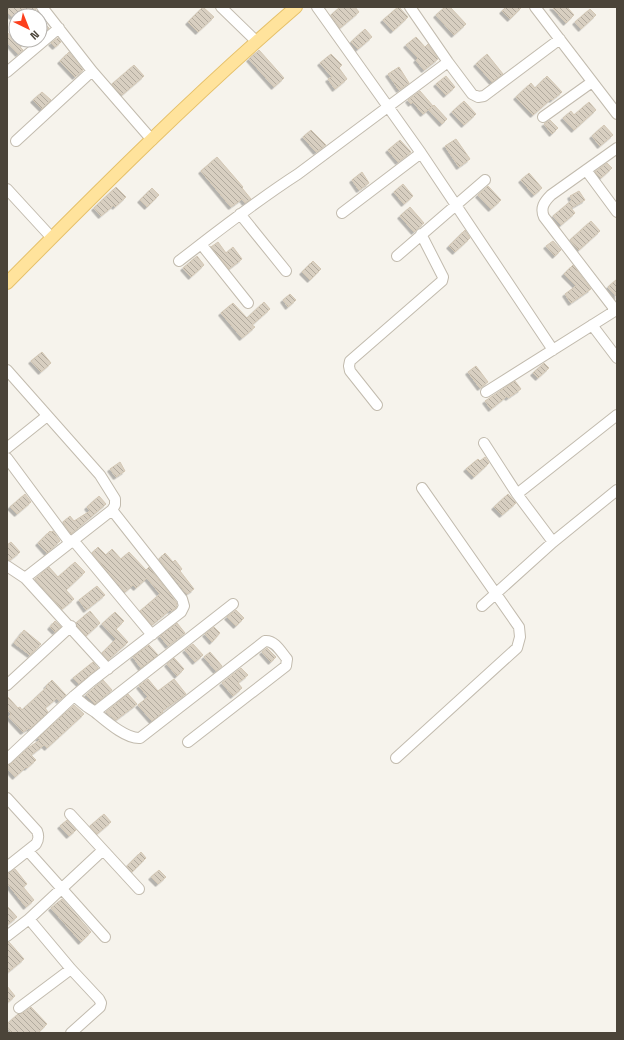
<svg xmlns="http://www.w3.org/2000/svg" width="624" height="1040" viewBox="0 0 624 1040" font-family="'Space Grotesk',sans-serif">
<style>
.building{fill:url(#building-back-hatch);stroke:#d3c7b4;filter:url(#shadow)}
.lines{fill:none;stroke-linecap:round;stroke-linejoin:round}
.minor-casing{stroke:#c2bbae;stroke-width:12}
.major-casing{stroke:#e6c16a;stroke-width:14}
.minor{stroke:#fff;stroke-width:10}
.major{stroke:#ffe39c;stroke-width:12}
</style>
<defs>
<pattern id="building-back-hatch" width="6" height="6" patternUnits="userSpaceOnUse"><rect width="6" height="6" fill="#d8cfc1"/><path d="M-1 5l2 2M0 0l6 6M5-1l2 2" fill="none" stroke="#b1aa9e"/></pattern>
<filter id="shadow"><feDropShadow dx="-2.5" dy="2.5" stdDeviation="0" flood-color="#0004"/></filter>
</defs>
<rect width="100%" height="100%" fill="#f6f3ec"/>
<path class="building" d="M7,7H36V9L33,12L38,16H14L12,17L7,12Z
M203,7L214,17L198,32L188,22Z
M340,7H355L359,12L340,28L331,15Z
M398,7H399L408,17L393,31L383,20Z
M445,7H450L466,24L454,35L436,15Z
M506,7H522L510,19L502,11Z
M552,7H567L574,15L566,23Z
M590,9L596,15L581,29L575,22Z
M40,19L49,28L42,34L40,31Z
M365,29L372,37L358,49L351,42Z
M7,32L14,40H28L20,47L23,50L18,54L7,42Z
M416,37L425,47L428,44L438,59L424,70L416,60L418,58L406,45Z
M58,38L61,42L55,47L51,43Z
M259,50L284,78L274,87L249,59Z
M69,52L83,70L75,77L60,61Z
M331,54L342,65L339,68L347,79L335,89L328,79L332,77L320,63Z
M487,54L503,74L492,82L476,64Z
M134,65L144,76L122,95L112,84Z
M399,67L409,83L399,90L388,74Z
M446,76L455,87L446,95L436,84Z
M547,76L562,92L552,100L551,99L533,115L516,97L531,83L535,88Z
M420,91L433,106L423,114L413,102L411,104L408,100Z
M42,92L51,100L42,109L33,100Z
M464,101L476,114L464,125L452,112Z
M589,102L596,110L574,130L563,118L571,111L574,115Z
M434,105L447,119L442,124L429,110Z
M550,120L558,128L552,134L544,124Z
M604,125L613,135L600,146L592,136Z
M311,130L326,145L316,152L303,137Z
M456,139L470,159L459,167L445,146Z
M400,140L411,152L398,162L388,150Z
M217,157L243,187L242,188L251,199L245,203L242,199L231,207L201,171Z
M607,163L612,168L601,178L595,172Z
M362,172L369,183L359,190L352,180Z
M529,173L542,188L534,195L521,180Z
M403,184L413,196L404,204L394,192Z
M488,186L501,200L491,209L478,195Z
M116,187L126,197L115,207L114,205L101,216L94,208Z
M152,188L159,195L147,207L140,200Z
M579,191L585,200L571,208L575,213L561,225L553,216L572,200L570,196Z
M410,207L424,223L414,232L400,216Z
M591,221L600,231L579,250L570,240Z
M465,230L470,238L455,252L449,246Z
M553,241L561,250L555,256L546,246Z
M218,242L226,253L233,247L242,259L229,269L211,247Z
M197,256L204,265L191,277L183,268Z
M313,261L321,269L310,280L302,272Z
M573,265L591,289L571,303L565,294L576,286L564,274Z
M617,279V297L608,287Z
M290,294L296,300L288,307L283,300Z
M264,302L270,309L252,325L255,327L242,338L221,313L233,303L247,318Z
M42,352L51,363L41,372L31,361Z
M544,363L549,368L538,378L533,373Z
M476,366L488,382L480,388L468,372Z
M515,381L521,389L508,398L507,396L491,409L485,401Z
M485,457L489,463L474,477L466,469L478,459L480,461Z
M120,462L125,471L116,477L110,469Z
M25,494L31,502L17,514L10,507Z
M508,494L516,503L502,515L494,507Z
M99,496L106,504L71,534L63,522L70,516L74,521L90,511L87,507Z
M50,531L51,532L53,531L60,541L47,553L38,543Z
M11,542L20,552L10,560H7V545Z
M98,547L106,555L112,549L121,559L129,552L146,570L149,567L176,602L177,605L176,608L171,611L170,610L152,625L140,611L160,594L147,578L136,588L133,585L125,592L92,553Z
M165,553L173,562L175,560L182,569L180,571L194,589L187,594L159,559Z
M75,562L85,572L66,590L74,599L62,609L35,579L49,567L58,577Z
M97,586L105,595L86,610L79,600Z
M236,610L244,618L236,626L227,617Z
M90,611L100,623L86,636L77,626L76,623Z
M115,612L124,621L116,629L128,642L108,660L102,653L116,639L102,624Z
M55,621L61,627L55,632L50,627Z
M177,623L185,633L168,646L160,636Z
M214,627L220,633L212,642L205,634Z
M24,630L41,644L30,655L14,643Z
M193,644L203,655L195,662L185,650Z
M149,645L158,655L141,668L133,657Z
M267,648L276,657L271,662L262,652Z
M210,652L222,666L216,671L204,657Z
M174,658L184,669L177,676L167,664Z
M93,662L98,668L79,684L73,678Z
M241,668L248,675L238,683L242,688L233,696L222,683Z
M148,679L158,691L174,679L186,694L162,711L163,712L152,721L138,705L148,697L139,686Z
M52,680L66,695L59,701L57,698L45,708L48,712L30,729L29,728L23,732L9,717L11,714L7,709V696L18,708L20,707L22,710L47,687L46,686Z
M103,680L112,690L95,704L86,695Z
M128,694L137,704L116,720L106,712Z
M74,705L84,714L47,748L44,745L31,755L36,760L27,768L26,767L15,777L7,768V765L11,764L28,748L40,740L38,738Z
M104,814L111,822L97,834L90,826Z
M67,820L76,830L69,836L60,826Z
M141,852L146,858L132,872L127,866Z
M15,869L27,884L23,887L34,900L26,907L7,883V874Z
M159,870L166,877L158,884L151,877Z
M62,899L91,932L81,942L51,908Z
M7,906L17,917L7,925Z
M7,942H9L24,959L7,973Z
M7,986L15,996L7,1003Z
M31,1007L47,1024L38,1033H12L7,1027V1024L18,1014L23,1013Z"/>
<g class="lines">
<g class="minor-casing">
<path id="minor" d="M42,7L92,71L152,140
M221,7L256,41
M317,7L421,153L342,213
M410,7L448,62L472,94L478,97L484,96L560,39
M535,7L617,114
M7,72L59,28
M543,117L592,82
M16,141L92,71
M421,153L553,350
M586,170L617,212
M7,189L52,238
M240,214L286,271
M201,244L248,303
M397,256L485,180
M179,261C218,231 256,201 298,174L448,62
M592,325L617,358
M7,370L100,475L115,499V505L112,510L25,578
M486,392L613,312V307L544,217C540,208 544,202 551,195L617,148
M377,405L350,371L349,366L350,361L442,281L443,277L421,234
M484,443L517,494L553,542
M7,448L47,416
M7,458L70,543
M517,494L617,415
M73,540L152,635
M7,566L25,578L108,669
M482,606L553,542L617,490
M7,685L71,626
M74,696L93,680L181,612L184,606L182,599L112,510
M95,712C106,721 126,739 140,738L265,641C275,640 281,652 287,659L286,666L188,742
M396,758L517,648L520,637L519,627L422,488
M7,759L74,696L86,706L95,712L233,604
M7,798L37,831C39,836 39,839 36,844L7,867
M70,814L139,889
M28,851L105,937
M29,919L103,850
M7,936L29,919L71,969L99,999L101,1003L100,1007L71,1033
M19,1008L71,969"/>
</g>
<g class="major-casing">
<path id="major" d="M7,283C101,188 195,94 296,7"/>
</g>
<use href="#minor" class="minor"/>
<use href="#major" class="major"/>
</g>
<rect width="624" height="1040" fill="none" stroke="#4b4439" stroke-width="16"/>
<g transform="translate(28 28) rotate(137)"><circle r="19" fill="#ffffff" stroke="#b7b4b0"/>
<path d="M0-3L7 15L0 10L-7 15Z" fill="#fc3f1d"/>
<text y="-6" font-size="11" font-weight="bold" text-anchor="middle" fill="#4b4439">N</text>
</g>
</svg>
